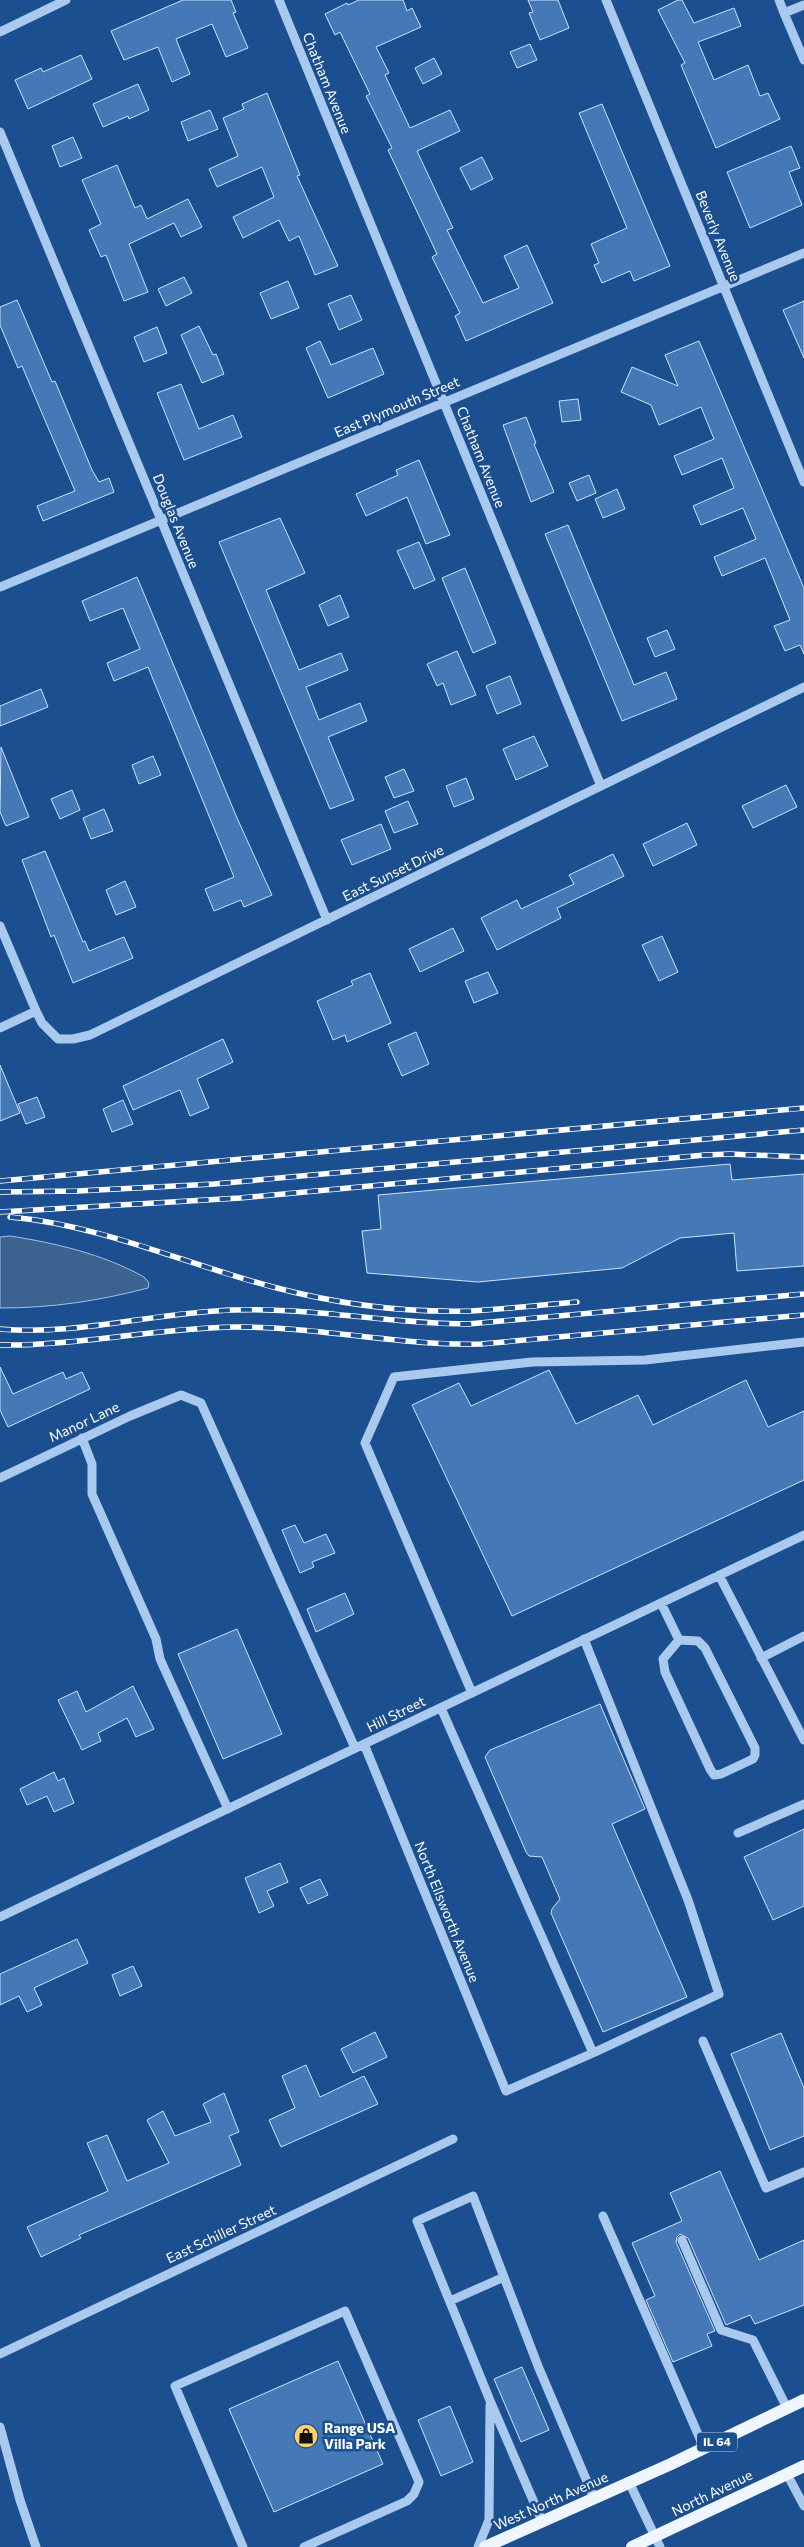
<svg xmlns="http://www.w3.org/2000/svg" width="804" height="2547" viewBox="0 0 804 2547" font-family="Commissioner,sans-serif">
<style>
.water{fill:#3c6290;stroke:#9cc4f0}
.building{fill:#4478b7;stroke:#cfe3fa}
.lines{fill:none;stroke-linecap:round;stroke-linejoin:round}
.minor{stroke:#a9c9ee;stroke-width:9}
.major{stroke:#f0f6ff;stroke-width:12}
.rail-casing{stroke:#fff;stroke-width:5.5}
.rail{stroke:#1b4f8f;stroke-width:4;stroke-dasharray:11;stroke-linecap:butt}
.labels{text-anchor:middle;stroke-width:5;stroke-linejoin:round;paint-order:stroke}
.shield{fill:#1b4f8f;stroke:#bbcadd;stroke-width:1}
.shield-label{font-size:12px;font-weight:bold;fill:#fff}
.street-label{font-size:14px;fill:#fff;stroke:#1b4f8f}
.poi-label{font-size:14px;font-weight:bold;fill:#fff;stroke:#1b4f8f;text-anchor:start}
</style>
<rect width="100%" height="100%" fill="#1b4f8f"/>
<path class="water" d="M10,1236C55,1243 103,1254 144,1277L149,1283L148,1288C98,1301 52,1308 0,1308V1237Z"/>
<path class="building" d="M183,0H231L236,12L233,13L248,48L226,57L212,24L176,39L190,74L172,82L158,47L124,60L111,31Z
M359,0H403L407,11L412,8L421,27L376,47L389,73L385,75L410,128L450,110L460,131L417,151L453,228L447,230L483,303L519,288L504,256L527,245L553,303L466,341L455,316L460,313L432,257L437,254L388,150L392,148L366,96L370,94L340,32L335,35L325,14L347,3L348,5Z
M528,0H558L569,28L540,40L529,13L533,12Z
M678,0H682L694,23L734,8L741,26L698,42L714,80L748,65L760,96L768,93L780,119L716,148L681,65L685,63L658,10Z
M530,44L537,60L517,68L510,52Z
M81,55L92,79L28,109L15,80L41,68L43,72Z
M434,58L442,74L423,84L415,68Z
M138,84L149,110L129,119L128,116L103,127L93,104Z
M267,93L300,175L297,176L338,266L315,275L299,236L289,241L279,220L243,238L233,217L274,197L262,167L217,187L209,169L238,156L223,118L244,109L242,104Z
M602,104L670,266L634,281L630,271L602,283L594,265L599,263L591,244L627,228L579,113Z
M210,110L218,129L188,141L181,122Z
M73,137L82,158L60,167L52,146Z
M791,146L800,168L789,172L802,205L750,228L727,172Z
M482,157L493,179L471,190L460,168Z
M117,165L135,208L141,205L147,219L188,199L202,227L181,237L174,223L129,244L148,292L124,301L106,255L101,257L89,230L101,224L82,180Z
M184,277L192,293L166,306L158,289Z
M288,281L299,308L271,319L260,293Z
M351,295L362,320L339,330L328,304Z
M17,300L52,382L55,381L92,470L99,482L109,478L114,492L43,521L37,506L75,491L22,366L18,368L0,325V307Z
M804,301V358L783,310Z
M199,326L213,355L216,354L224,374L202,383L181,335Z
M157,327L167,353L144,362L134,337Z
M320,341L331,365L373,348L384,374L328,398L306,348Z
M699,341L804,588V654L800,645L785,651L774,626L790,620L765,558L722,576L714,557L756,539L743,508L701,525L693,506L734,488L722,458L682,475L674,456L714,439L701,407L659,425L651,405L621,392L632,367L678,386L665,355Z
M181,384L199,429L233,415L242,437L184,460L157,393Z
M578,399L581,420L562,422L559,401Z
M526,417L536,443L534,444L554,492L531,502L503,425Z
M419,460L450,535L426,544L407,497L366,516L356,494L398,475L396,470Z
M589,475L596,493L577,501L569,483Z
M617,489L625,509L603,518L595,499Z
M280,518L305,573L266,590L299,670L341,653L348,670L306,687L319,720L360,703L367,721L328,737L354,800L330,809L219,542Z
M568,525L634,685L666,672L677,699L622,721L545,534Z
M419,542L435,580L414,589L397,551Z
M465,568L496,643L473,653L442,578Z
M137,577L237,818L272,895L244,907L241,900L214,911L205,889L234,877L148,667L114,681L107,663L140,649L123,608L90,621L82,601Z
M340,595L349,617L328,626L319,605Z
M667,630L675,649L655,657L647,638Z
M457,651L476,695L451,705L443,683L437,686L427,664Z
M510,676L521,704L497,714L486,686Z
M41,689L48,707L0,726V706Z
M534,736L548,766L516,780L503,749Z
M1,747L29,817L6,826L0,812Z
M153,756L161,775L139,784L132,765Z
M404,769L414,791L394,798L385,777Z
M466,778L474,799L454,807L446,786Z
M786,785L797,807L753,828L742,806Z
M72,790L80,810L60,819L51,799Z
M408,801L418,824L394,833L385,811Z
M104,809L113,831L91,839L83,818Z
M687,823L697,845L653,866L643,844Z
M381,824L391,849L352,865L341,840Z
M45,851L83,942L85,941L89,951L124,937L133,958L73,983L54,935L51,937L22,860Z
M613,854L624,876L557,908L561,918L497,950L481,918L517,900L521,909L574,884L569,875Z
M125,881L136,907L116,915L106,890Z
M453,928L464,951L420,972L409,949Z
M662,936L678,972L659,981L642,945Z
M488,972L498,993L474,1003L465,981Z
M370,973L391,1023L347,1042L345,1035L333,1040L317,1001L353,985L351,981Z
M416,1032L429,1064L402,1076L388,1044Z
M223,1039L233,1062L197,1079L209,1108L190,1116L180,1090L133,1110L123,1086Z
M0,1065L20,1113L0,1121Z
M37,1097L45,1117L26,1124L18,1104Z
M123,1100L133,1124L112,1132L103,1109Z
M730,1164L732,1180L804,1174V1266L737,1271L734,1233L680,1238L622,1268L478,1282L367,1273L362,1231L381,1229L378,1195Z
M0,1367L13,1394L63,1372L66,1379L82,1372L90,1389L8,1427L0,1410Z
M549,1370L576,1424L638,1395L653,1425L746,1380L768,1427L804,1411V1480L512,1616L412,1405L459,1383L471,1406Z
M295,1525L304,1543L326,1534L335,1553L312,1562L314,1567L300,1573L282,1530Z
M345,1593L354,1614L316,1632L307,1609Z
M237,1629L282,1734L223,1759L178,1654Z
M133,1686L154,1729L136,1737L127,1718L98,1733L101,1741L82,1750L58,1700L77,1691L86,1712Z
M600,1704L645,1809L612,1824L687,1997L603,2032L551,1913L552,1909L560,1899L542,1857L529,1856L526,1852L485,1757L490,1750Z
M54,1772L58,1781L64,1778L74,1803L54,1812L47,1796L27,1805L20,1789Z
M804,1829V1906L773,1920L744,1857Z
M280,1863L288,1882L267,1891L274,1906L259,1913L245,1878Z
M320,1879L328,1895L308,1904L300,1888Z
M77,1939L88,1963L34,1988L42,2005L27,2012L19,1996L0,2005V1974Z
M133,1966L142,1986L120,1996L112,1975Z
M375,2032L387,2057L353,2073L341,2049Z
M781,2033L804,2088V2136L770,2150L731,2054Z
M306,2065L320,2097L364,2076L378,2104L281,2147L269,2120L295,2108L282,2076Z
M224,2093L239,2132L229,2136L241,2165L79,2235L81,2238L41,2257L27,2227L108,2191L87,2143L107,2135L127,2181L169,2163L147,2120L163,2111L175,2136L211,2122L203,2104Z
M720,2171L759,2260L804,2240V2305L755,2324L750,2315L726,2325L688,2238L680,2234L677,2237L676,2242L715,2331L707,2334L712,2346L673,2362L646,2300L655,2296L632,2243L682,2221L670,2193Z
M338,2361L383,2464L274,2512L229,2409Z
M522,2367L549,2430L521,2442L494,2379Z
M450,2406L473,2462L441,2476L418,2420Z"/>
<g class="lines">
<path class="minor" d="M279,0L601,786
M606,0L804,482
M779,0L784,13
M804,5L784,13L804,60
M0,32L66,0
M0,132L327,920
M0,587L804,253
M0,926L36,1011L42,1023L58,1039H73L90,1035L804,687
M0,1028L36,1011
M82,1438L92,1464V1494L156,1639L160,1659L228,1809
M0,1478L130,1416L181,1395L201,1403L355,1748
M719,1575L804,1740
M661,1603L679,1640
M679,1640L698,1641L705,1648L755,1748V1755L753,1759L721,1774L714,1775L710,1769L665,1672L663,1659Z
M761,1658L804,1636
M472,1693L365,1443L394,1377L532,1362L645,1360L804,1342
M441,1708L593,2053L719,1994L688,1900L584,1639
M364,1744L506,2091L593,2053
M738,1833L804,1804
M0,1917L804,1535
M703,2041L766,2188L804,2172
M603,2216L704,2448
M682,2240L721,2330L753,2340L787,2408
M450,2301L504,2277
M0,2354L453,2139
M0,2427L20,2500L36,2547
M787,2474L804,2506
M629,2482L660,2547
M542,2521L491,2403L417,2221L473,2196L538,2366L594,2498
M243,2547L175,2386L345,2311L419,2482L414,2494L407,2501L304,2547
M478,2547L489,2520L490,2405"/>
<path class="major" d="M485,2547L671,2464L804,2400
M632,2547L804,2466"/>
<g class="rail-casing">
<path id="rail" d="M0,1181L804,1108
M0,1192L78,1191L214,1184L804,1130
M0,1212L240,1198L705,1155L730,1154L804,1157
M10,1217C101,1225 185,1264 273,1287C337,1304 404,1313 471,1311C506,1309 542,1305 577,1302
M0,1329C78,1336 156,1312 234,1310C312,1307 390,1324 468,1324L804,1294
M0,1345C79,1346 156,1328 235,1327C317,1326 398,1346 481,1344L804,1315"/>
</g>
<use href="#rail" class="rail"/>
</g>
<defs>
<g id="shop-disc" transform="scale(1.25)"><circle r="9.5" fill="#ffd166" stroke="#1b4f8f"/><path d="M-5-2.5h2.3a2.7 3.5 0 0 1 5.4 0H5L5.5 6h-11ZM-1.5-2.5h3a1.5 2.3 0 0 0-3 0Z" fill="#111"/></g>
</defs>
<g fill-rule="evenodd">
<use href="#shop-disc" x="306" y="2436"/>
</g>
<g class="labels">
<rect class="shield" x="697" y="2432.5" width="40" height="19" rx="4"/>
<g class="shield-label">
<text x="717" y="2446">IL 64</text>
</g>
<g class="street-label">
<text transform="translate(327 83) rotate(68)" y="5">Chatham Avenue</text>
<text transform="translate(718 236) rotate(68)" y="5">Beverly Avenue</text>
<text transform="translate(397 407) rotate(-23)" y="5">East Plymouth Street</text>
<text transform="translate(481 457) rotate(68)" y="5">Chatham Avenue</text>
<text transform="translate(176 521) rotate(68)" y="5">Douglas Avenue</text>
<text transform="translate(393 873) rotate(-26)" y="5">East Sunset Drive</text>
<text transform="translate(84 1422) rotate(-25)" y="5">Manor Lane</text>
<text transform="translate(396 1714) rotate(-26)" y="5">Hill Street</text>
<text transform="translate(447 1912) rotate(68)" y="5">North Ellsworth Avenue</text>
<text transform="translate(221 2234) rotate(-25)" y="5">East Schiller Street</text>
<text transform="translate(712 2493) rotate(-26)" y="5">North Avenue</text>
<text transform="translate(551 2501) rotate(-24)" y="5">West North Avenue</text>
</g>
<g class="poi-label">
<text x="324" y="2433">Range USA<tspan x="324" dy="16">Villa Park</tspan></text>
</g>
</g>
</svg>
